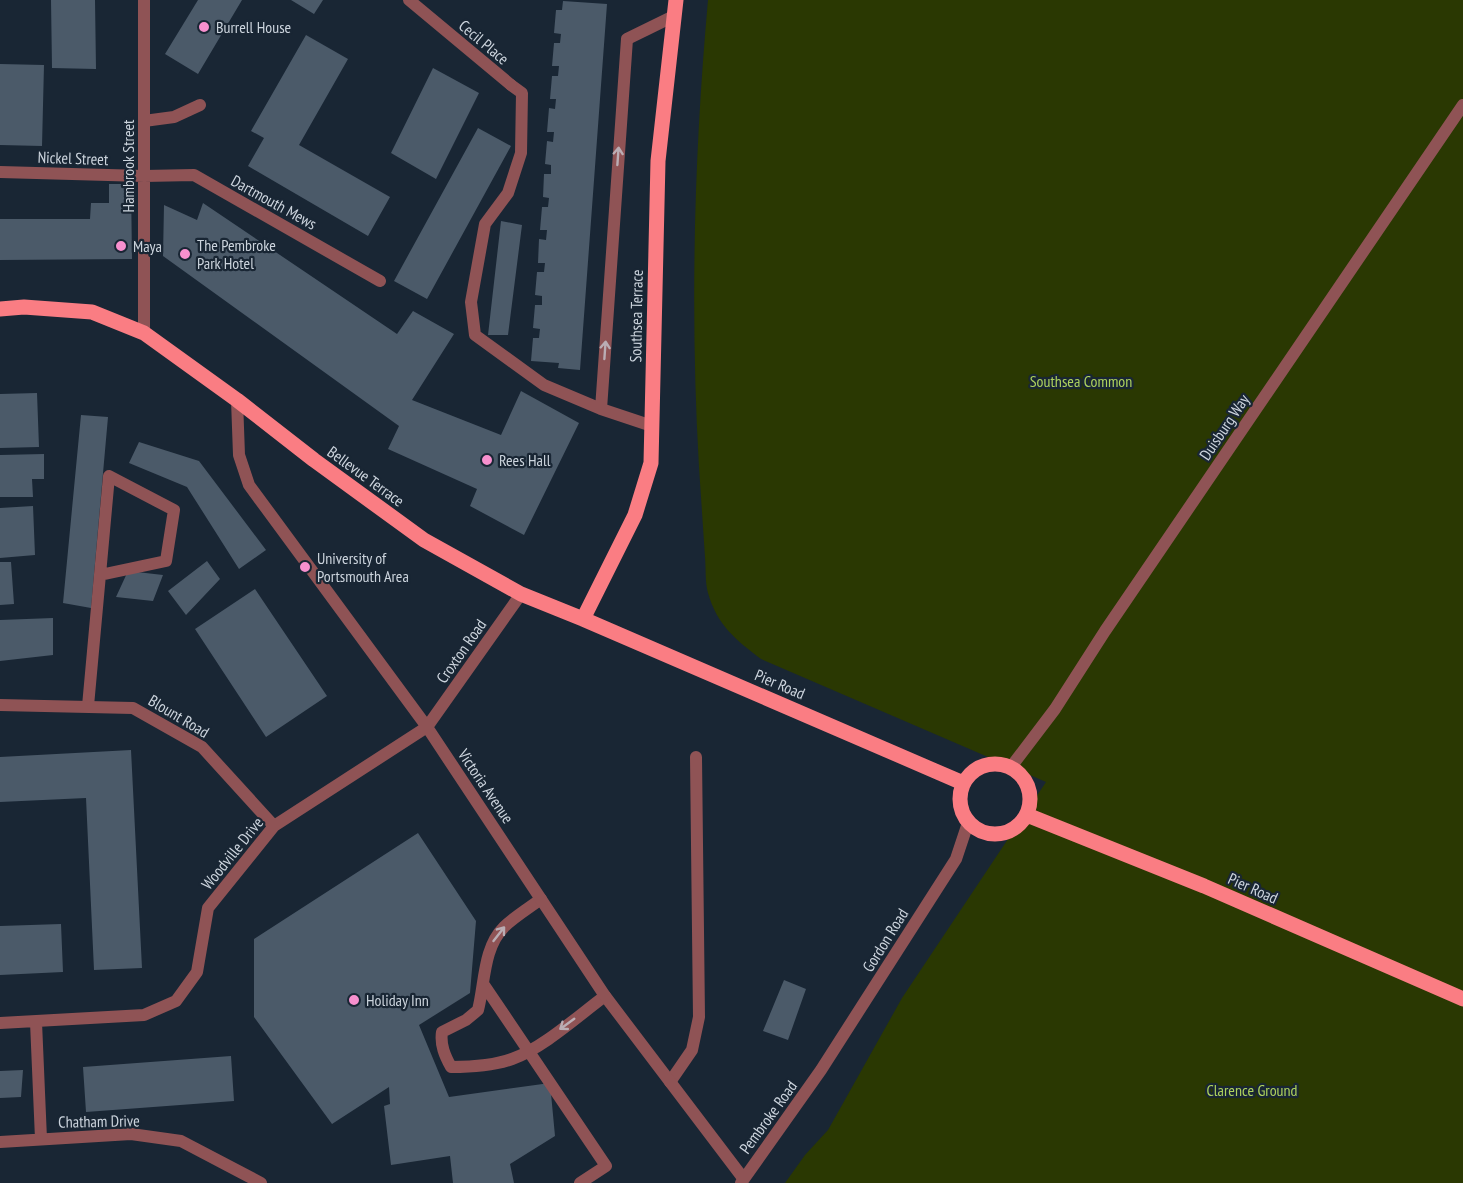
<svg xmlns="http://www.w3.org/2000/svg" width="1463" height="1183" viewBox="0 0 1463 1183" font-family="'PT Sans Narrow',sans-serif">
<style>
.green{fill:#2a3802}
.building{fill:#4b5a69}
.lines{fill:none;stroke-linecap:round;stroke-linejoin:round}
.lane{stroke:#8f5355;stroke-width:12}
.street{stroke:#8f5355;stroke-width:12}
.primary{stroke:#fa7d83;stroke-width:15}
.oneway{stroke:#baadb4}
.poi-dot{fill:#f790ce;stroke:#192634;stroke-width:2}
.labels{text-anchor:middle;stroke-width:4.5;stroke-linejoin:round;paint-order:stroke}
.poi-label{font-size:16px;fill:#ccd4dd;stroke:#192634;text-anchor:start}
.street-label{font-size:16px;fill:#ccd4dd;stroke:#192634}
.park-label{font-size:16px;fill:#aed25d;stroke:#192634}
</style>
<rect width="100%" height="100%" fill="#192634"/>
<path class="green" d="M708,0H1463V1183H785L805,1155L828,1130L902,998L1046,782L761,659C736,640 717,625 708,593C705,582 706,569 705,557C703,527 701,497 699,467C690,311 694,155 708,0Z"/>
<path class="building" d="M51,0H95L96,69L52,68Z
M198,0H242L198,74L165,54Z
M291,0H323L314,14Z
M563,1L607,4L580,370L558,368L559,363L531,361L533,338H539L540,329L533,328L535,305H542V296L535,295L537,272H544L545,263H538L539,239L546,240L547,230H540L542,207H548L549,198L543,197L544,174H551V165L545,164L547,141L553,142L554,132H547L549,108L555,109L556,99H550L552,76H558L559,66H552L554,43H560L561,34L554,33L556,10H562Z
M306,35L348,59L299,145L390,197L368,236L248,166L264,138L251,131Z
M0,64L44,65L42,146L0,145Z
M433,68L479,93L436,179L391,153Z
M478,128L511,146L427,299L394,281Z
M109,184H131L132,259L0,260V219H90L91,203H109Z
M203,203L397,334L413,311L454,334L412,400L501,435L521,391L579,423L524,535L470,506L477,489L388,449L399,426L163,256L164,205L197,220Z
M501,221L522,225L508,335H488Z
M37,393L39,447L0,448V394Z
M81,415L108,417L91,608L63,603Z
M139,442L199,461L266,550L239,569L187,487L129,463Z
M44,454V479H32L33,497H0V455Z
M33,506L35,555L0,558V508Z
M207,561L220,579L186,615L168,591Z
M0,562H11L14,604L0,605Z
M128,571L163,575L153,601L116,597Z
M255,589L327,696L266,737L195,629Z
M53,618V655L0,661V620Z
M131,750L142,968L94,970L86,798L0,802V757Z
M418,833L476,921L470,993L419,1025L449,1097L550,1083L555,1136L510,1164L514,1183H453L450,1156L391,1165L384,1106L390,1104L389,1087L332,1124L254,1017V939Z
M61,924L63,972L0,975V926Z
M784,980L806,989L788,1040L763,1031Z
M231,1056L234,1101L86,1112L83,1067Z
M23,1070L21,1097L0,1098V1071Z"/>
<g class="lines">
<path class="lane" d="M511,85L522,93L521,153L508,193L485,224L471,302L475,335L544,385L601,409L652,426
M144,121L174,117L200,105
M601,409L627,39L674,16
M88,706L109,476L174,510L166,561L100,575
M541,899C529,908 514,917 504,927C483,948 485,983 478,1010L466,1020L442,1032C440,1045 445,1056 451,1067C471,1067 493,1066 512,1059C543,1048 578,1016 605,996
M484,985L606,1166L580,1183
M670,1082L692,1050L699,1017L696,757"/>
<path class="street" d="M409,0L511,85
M0,172L144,176L194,175L380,281
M144,333V0
M237,400L239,455L249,485L427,727L605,996L743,1178
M0,705L133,708L202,747L274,826
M1011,767L1055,709L1105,631L1463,105
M36,1022L41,1139
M0,1023L144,1015L176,1001L197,972L208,908L274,826L427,727L521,594
M0,1142L131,1134L181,1141L261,1183
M741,1183L821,1070L956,859L968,823"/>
<path class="primary" d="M0,309L24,307L92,312L144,333L237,400L314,460L424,540L521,594L583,619L963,783
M583,619L635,515L651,463L658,161L676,0
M960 799a35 35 0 1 1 70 0a35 35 0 1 1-70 0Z
M1027,815L1204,886L1463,999"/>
</g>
<defs><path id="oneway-shaft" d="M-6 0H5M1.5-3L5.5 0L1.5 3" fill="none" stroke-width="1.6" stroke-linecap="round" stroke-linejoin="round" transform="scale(1.5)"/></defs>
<g class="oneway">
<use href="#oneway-shaft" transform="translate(618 156) rotate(-86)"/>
<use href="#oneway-shaft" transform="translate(605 350) rotate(-86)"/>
<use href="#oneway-shaft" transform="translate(499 934) rotate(-52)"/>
<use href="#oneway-shaft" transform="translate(567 1024) rotate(144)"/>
</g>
<g class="poi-dot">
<circle cx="204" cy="27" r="6"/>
<circle cx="121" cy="246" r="6"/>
<circle cx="185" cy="254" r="6"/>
<circle cx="487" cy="460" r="6"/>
<circle cx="305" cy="567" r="6"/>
<circle cx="354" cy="1000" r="6"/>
</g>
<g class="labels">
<g class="poi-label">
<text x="216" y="33">Burrell House</text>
<text x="197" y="251">The Pembroke<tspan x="197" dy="18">Park Hotel</tspan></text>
<text x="133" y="252">Maya</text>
<text x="499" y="466">Rees Hall</text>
<text x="317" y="564">University of<tspan x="317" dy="18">Portsmouth Area</tspan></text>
<text x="366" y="1006">Holiday Inn</text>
</g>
<g class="street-label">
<text transform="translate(484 42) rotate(40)" y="6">Cecil Place</text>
<text transform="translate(73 158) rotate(2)" y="6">Nickel Street</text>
<text transform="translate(128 166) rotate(-90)" y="6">Hambrook Street</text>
<text transform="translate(274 202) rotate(29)" y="6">Dartmouth Mews</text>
<text transform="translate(636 316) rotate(-89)" y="6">Southsea Terrace</text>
<text transform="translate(1224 427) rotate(-56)" y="6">Duisburg Way</text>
<text transform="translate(366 476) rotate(36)" y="6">Bellevue Terrace</text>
<text transform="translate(461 651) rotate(-55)" y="6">Croxton Road</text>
<text transform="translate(780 684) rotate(23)" y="6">Pier Road</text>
<text transform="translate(179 716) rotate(31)" y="6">Blount Road</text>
<text transform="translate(486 786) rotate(56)" y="6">Victoria Avenue</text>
<text transform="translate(232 853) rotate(-51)" y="6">Woodville Drive</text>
<text transform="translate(1253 888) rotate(24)" y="6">Pier Road</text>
<text transform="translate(885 940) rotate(-58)" y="6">Gordon Road</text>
<text transform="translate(768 1117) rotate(-54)" y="6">Pembroke Road</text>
<text transform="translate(99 1121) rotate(-1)" y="6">Chatham Drive</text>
</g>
<g class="park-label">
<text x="1081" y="387">Southsea Common</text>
<text x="1252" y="1096">Clarence Ground</text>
</g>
</g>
</svg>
